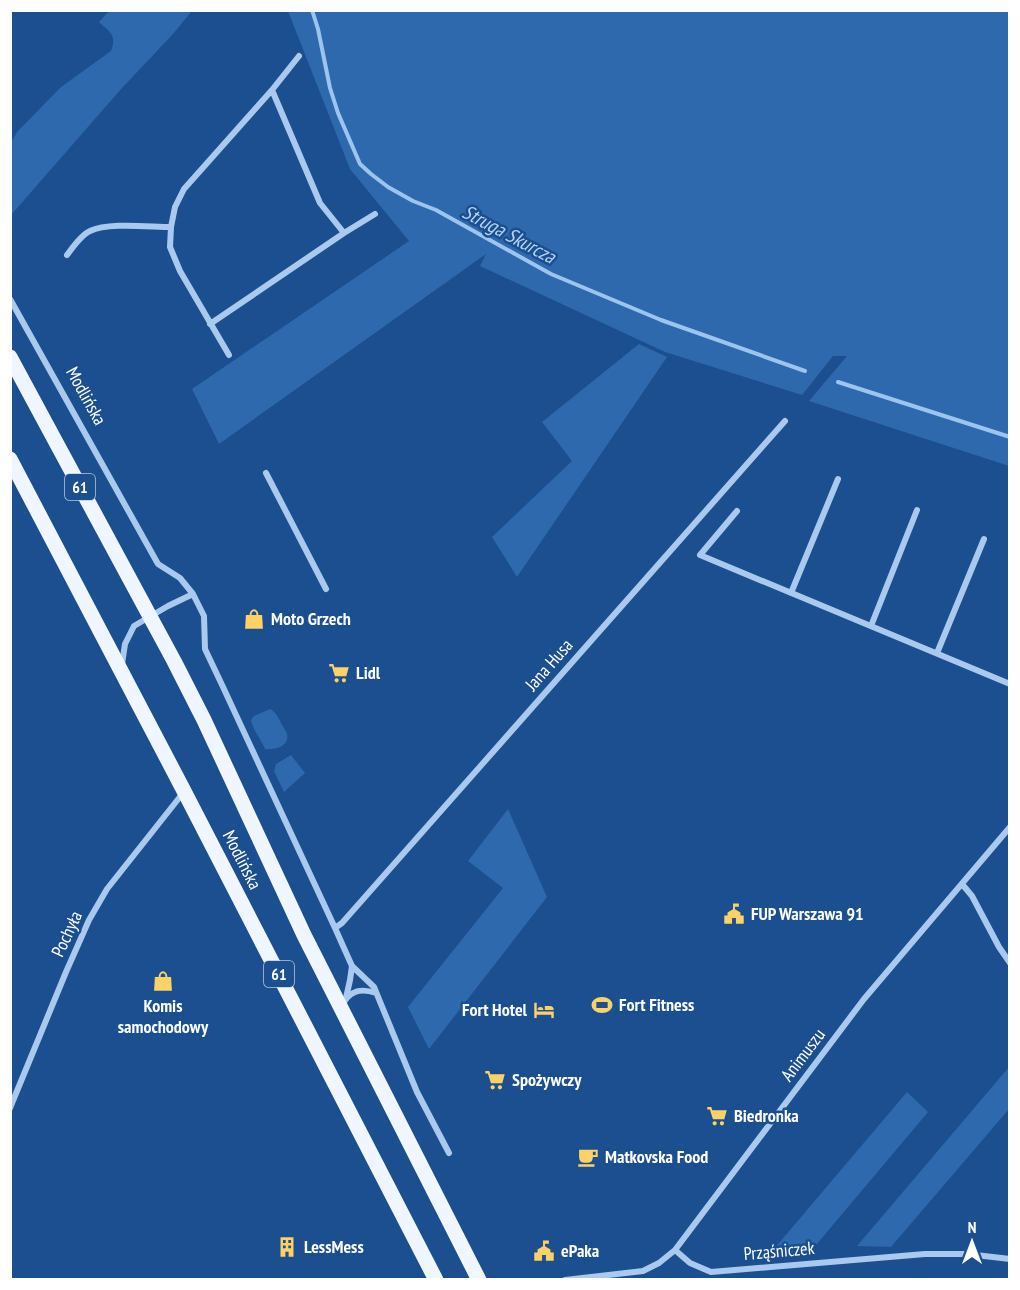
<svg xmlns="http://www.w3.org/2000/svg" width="1020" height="1290" viewBox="0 0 1020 1290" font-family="'PT Sans Narrow',sans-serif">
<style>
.green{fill:#2e69ad}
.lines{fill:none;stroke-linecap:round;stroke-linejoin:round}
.stream{stroke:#9cc4f0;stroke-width:4}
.minor{stroke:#a9c9ee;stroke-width:6}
.primary{stroke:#f0f6ff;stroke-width:15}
.labels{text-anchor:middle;stroke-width:5;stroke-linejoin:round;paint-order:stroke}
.shield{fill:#1b4f8f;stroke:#bbcadd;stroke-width:1.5}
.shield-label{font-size:16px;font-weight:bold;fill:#fff}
.street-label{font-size:18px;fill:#fff;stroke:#1b4f8f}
.poi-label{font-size:18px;font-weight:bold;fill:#fff;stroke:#1b4f8f;text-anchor:start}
.water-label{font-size:20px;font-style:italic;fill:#b5d3f5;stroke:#1b4f8f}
</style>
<rect width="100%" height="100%" fill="#1b4f8f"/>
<path class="green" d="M109,11H192L173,34L122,88L11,215V143L17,132L61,87L111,51C117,35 110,32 99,22Z
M288,11H1009V466L809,401L847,356H833L802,395L665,352L480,266L486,254L219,444L192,389L409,241L350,169Z
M639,344L667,357L517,577L492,537L572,461L542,422Z
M270,709C277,713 279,719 282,725C284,728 286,731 287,734C290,747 274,750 265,749C261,739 254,733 251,720L254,716Z
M291,755L305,773L284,792L274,771L276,764Z
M508,809L547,897L429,1049L408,1007L503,888L468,861Z
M1009,1067V1109L891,1247L857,1246Z
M907,1092L928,1112L811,1251L768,1256Z"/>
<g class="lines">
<path class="stream" d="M312,10L318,29L330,88L338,113L360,164L371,174L388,187L413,201L436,210L551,274L661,320L805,371
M838,382L1010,437"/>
<path class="minor" d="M272,90L320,203L344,233
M67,255C73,247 81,235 90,231C108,222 150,227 171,227
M10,299L158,564L180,578L193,594L204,616L205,649L223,687L335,928L352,966L374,987L417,1092L449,1153
M210,324L344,233L375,214
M229,355L180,271L170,247L171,227L175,207L184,189L272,90L299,56
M266,473L326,589
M737,511L700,555L1010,684
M791,593L838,479
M871,626L917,510
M937,653L984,539
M122,664L125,644L134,626L168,606L193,594
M962,884L972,896L999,947L1010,963
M335,928L342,923L785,421
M346,998L350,980L352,966
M342,1006C349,990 361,988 376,993
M10,1108L66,972L89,920L107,889L183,793
M675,1250L690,1263L711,1272L925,1254H967L1010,1259
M565,1280L643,1271L659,1263L675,1250L864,999L1010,827"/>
<path class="primary" d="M10,357L174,661L204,720L304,935L479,1280
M10,459L184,791L436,1280"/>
</g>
<defs>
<g id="shop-bare" transform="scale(1.62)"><path d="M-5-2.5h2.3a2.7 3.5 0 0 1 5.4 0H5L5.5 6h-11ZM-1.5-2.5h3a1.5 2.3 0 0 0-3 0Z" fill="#ffd166" stroke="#1b4f8f" stroke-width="2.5" paint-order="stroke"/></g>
<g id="supermarket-bare" transform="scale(1.62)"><path d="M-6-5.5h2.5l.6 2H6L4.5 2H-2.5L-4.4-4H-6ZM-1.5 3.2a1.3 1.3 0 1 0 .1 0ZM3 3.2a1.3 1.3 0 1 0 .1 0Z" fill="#ffd166" stroke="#1b4f8f" stroke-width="2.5" paint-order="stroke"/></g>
<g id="civic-bare" transform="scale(1.62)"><path d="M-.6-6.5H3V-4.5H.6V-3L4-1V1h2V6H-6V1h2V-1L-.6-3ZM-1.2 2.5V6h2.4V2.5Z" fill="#ffd166" stroke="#1b4f8f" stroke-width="2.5" paint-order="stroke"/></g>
<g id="stadium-bare" transform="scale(1.62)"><path d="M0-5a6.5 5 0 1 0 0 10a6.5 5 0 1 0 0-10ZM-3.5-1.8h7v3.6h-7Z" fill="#ffd166" stroke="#1b4f8f" stroke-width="2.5" paint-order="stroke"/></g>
<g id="hotel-bare" transform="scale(1.62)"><path d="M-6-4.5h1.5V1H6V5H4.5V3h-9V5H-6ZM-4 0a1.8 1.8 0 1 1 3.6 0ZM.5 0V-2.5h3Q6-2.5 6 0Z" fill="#ffd166" stroke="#1b4f8f" stroke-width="2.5" paint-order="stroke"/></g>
<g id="cafe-bare" transform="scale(1.62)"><path d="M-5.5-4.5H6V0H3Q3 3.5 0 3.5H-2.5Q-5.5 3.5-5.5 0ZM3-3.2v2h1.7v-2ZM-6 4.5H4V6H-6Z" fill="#ffd166" stroke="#1b4f8f" stroke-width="2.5" paint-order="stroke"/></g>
<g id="building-bare" transform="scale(1.62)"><path d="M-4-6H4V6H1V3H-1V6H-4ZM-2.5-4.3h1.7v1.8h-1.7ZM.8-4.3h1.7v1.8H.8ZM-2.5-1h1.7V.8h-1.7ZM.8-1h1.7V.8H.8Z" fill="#ffd166" stroke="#1b4f8f" stroke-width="2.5" paint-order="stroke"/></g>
</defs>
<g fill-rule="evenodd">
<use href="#shop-bare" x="254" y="619"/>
<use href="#supermarket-bare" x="339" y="673"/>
<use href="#civic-bare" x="734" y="914"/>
<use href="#shop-bare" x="163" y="981"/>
<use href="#stadium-bare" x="602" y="1005"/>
<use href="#hotel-bare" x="544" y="1010"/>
<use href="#supermarket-bare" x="495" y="1080"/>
<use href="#supermarket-bare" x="717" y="1116"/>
<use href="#cafe-bare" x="588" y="1157"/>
<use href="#building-bare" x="287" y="1247"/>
<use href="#civic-bare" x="544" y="1251"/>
</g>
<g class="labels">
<g class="shield">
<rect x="65" y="474" width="30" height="26" rx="4.5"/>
<rect x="264" y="961" width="30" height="26" rx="4.5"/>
</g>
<g class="shield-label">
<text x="80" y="493">61</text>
<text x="279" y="980">61</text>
</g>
<g class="street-label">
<text transform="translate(86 396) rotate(61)" y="6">Modlińska</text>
<text transform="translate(549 665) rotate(-49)" y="6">Jana Husa</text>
<text transform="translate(242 860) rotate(63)" y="6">Modlińska</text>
<text transform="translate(67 934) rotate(-65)" y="6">Pochyła</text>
<text transform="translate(803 1055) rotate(-53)" y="6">Animuszu</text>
<text transform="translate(779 1251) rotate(-5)" y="6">Prząśniczek</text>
</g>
<g class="poi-label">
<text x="271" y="625">Moto Grzech</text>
<text x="356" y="679">Lidl</text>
<text x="751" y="920">FUP Warszawa 91</text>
<text x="619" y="1011">Fort Fitness</text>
<text x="163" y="1012" text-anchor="middle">Komis<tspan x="163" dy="21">samochodowy</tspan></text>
<text x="527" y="1016" text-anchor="end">Fort Hotel</text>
<text x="512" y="1086">Spożywczy</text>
<text x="734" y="1122">Biedronka</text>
<text x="605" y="1163">Matkovska Food</text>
<text x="304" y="1253">LessMess</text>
<text x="561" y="1257">ePaka</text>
</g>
<g class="water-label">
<text transform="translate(509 234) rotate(28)" y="7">Struga Skurcza</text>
</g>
</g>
<rect width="1020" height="1290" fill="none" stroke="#ffffff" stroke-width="24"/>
<g transform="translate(972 1242)" stroke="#1b4f8f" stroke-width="4.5" paint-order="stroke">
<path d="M0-4.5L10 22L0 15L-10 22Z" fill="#ffffff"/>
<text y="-9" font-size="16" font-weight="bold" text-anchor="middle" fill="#ffffff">N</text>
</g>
</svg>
